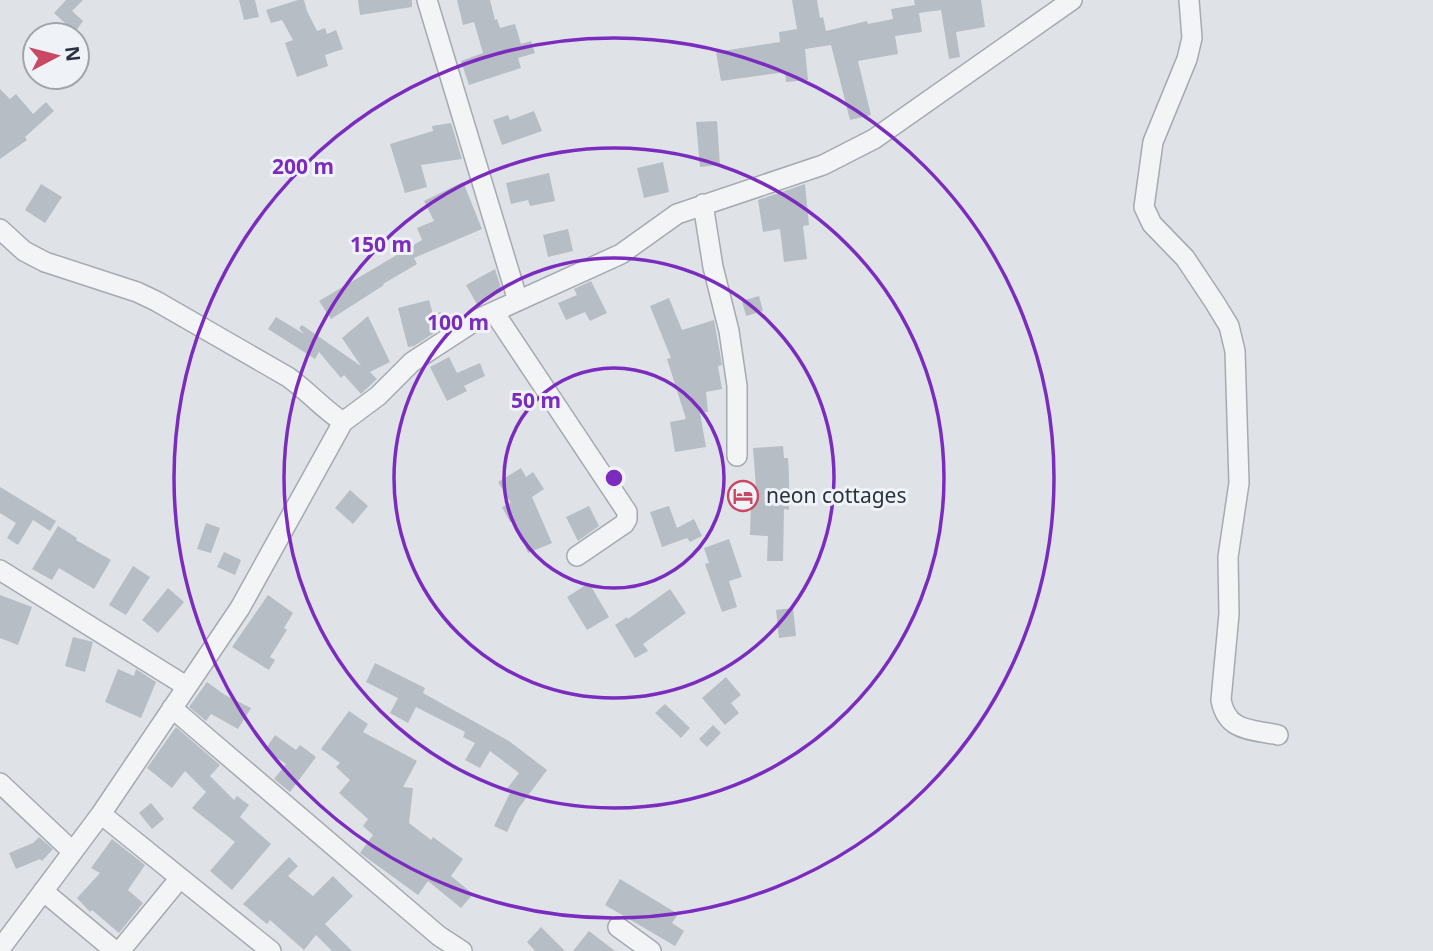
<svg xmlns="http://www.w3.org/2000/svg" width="1433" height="951" viewBox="0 0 1433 951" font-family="'Noto Sans',sans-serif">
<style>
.building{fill:#b7bdc5}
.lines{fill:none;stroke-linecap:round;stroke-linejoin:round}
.minor-casing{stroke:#a5aab2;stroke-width:22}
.minor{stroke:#f2f4f6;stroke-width:19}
.ring{fill:none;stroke:#7b2cbf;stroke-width:3.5}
.labels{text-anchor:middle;stroke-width:6;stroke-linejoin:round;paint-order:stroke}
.poi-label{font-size:21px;fill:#29323f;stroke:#eff2f6;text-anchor:start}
.centre{fill:#7b2cbf;stroke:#eff2f6;stroke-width:3.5}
.ring-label{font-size:21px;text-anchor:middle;font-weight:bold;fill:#7b2cbf;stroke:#eff2f6;stroke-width:6;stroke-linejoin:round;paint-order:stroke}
</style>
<rect width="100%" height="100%" fill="#dfe3e8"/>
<path class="building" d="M66,0H83L72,11L83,21L75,32L54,13Z
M239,0H255L259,17L244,20Z
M298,0H304L307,11L317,31L325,28L327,34L336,30L343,49L325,55L328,66L297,77L285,43L293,40L282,20L271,23L266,10Z
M358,0H412V7L360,15Z
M457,0H490L495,20L497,19L500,28L515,24L521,44L531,41L535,53L518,58L521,68L469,85L461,61L483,53L474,22L463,25Z
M792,0H817L820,18L823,17L826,31L867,21L868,24L893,19L891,9L915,5L914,0H981L985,27L956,32L960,57L949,59L941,10L919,13L922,32L895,36L898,54L858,61L871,115L850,120L831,45L805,49L808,80L786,82L785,72L721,81L716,52L780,42L779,32L797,29Z
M0,89L10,99L16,94L33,114L46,102L54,111L25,137L27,140L0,159Z
M534,111L542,131L502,145L493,120L508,115L510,120Z
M717,121L720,165L700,167L696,122Z
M451,123L462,159L421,165L427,187L405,193L390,144L433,131L432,126Z
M663,162L669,192L644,198L637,168Z
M549,173L555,201L530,206L528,200L511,204L506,183Z
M463,182L482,229L414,258L417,264L383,284L384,285L331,319L319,301L422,240L417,228L434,221L424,201Z
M41,184L62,197L45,223L25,210Z
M805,184L809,225L803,226L807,259L784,262L780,229L763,232L758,200Z
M568,229L573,251L548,257L543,235Z
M495,269L502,291L478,306L466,285Z
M591,281L607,313L590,321L585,312L566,320L558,303L577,295L574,289Z
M759,296L763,311L746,316L742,301Z
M669,298L682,330L714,320L722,365L718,366L722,389L706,392L708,412L700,413L706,447L675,452L670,422L686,419L667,359L671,358L650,306Z
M429,300L433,314L441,312L445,326L414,346L408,347L398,308Z
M368,316L390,362L370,372L377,379L361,394L344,375L341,378L319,352L315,359L268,329L276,317L304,334L299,328L302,325L361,366L342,338Z
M449,357L457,373L480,363L485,376L464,386L467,391L447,401L430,367Z
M783,446L784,458H788L789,476V510L784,509L783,561H767L768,536L750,535L751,501H757L753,448Z
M521,468L526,477L533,472L544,489L532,497L552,543L528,553L514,520L510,522L502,507L511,503L498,482Z
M0,487L56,521L50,531L33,520L18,545L7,538L16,523L0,513Z
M350,490L368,506L353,524L335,508Z
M589,506L599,526L578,541L566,517Z
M669,506L677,528L694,519L702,536L690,542L687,538L662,547L650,512Z
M206,523L220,528L211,553L197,549Z
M58,526L77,538L76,540L111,560L94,589L59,568L52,580L32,569Z
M729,539L742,577L729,581L737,607L722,612L705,564L709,563L704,548Z
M224,552L241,560L235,575L217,567Z
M133,566L150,577L126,615L109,605Z
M589,583L609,617L587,630L567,597Z
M168,588L184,602L158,633L142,620Z
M670,589L686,613L643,644L648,651L635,658L615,625L627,617L628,619Z
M0,595L32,607L18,645L0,638Z
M268,595L293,613L284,628L287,630L270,657L275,660L269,670L232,647Z
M793,608L796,636L779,638L776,610Z
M73,637L93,642L85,672L65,666Z
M375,663L425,688L423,693L509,741L547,770L518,809L507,832L494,826L510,793L506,790L519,773L490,751L480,768L465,760L475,743L463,737L465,732L416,707L408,723L390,713L398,698L366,682Z
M118,669L134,676L136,669L156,682L141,718L105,702Z
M726,677L741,695L731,703L739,713L725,725L702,698Z
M207,682L225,695L251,708L238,729L211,714L206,721L189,707Z
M665,704L690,728L681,738L655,713Z
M349,711L368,724L363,732L417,761L403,787L413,788L409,823L431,840L433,837L463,859L451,876L473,894L461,908L428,881L418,895L360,853L373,835L363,826L368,819L339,793L350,780L336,767L340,763L321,749Z
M713,725L721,733L707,747L699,739Z
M176,727L220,765L210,776L234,800L237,796L249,805L240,817L271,844L232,890L210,871L235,842L192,808L206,792L185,771L172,788L147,768Z
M275,735L296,750L300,745L316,757L290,792L274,779L286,764L265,750Z
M151,803L164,819L152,829L139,813Z
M39,837L53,849L42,861L40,859L16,869L9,853L33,843Z
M112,839L145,865L128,890L143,903L119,933L92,910L90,912L77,898L100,873L91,868Z
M289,857L298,866L288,876L313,896L333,876L353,896L325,924L352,951H332L316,935L304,950L270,920L267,924L243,904Z
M620,879L678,914L672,923L684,931L675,946L605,905Z
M541,927L565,951H535L527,942Z
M589,931L615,951H573Z"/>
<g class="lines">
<g class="minor-casing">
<path id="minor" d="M427,0L518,301
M1189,0L1192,38L1187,59L1153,142L1144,207L1152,224L1185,258L1215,303L1229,326L1235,351L1239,483L1228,557L1229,614L1221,700C1227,732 1251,729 1278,735
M703,204L713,267L729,331L737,386V456
M0,229L24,251L45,262L137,292L156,301L288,377C308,391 323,409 343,422
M494,312L627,512V519L624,524L577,556
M0,570L186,686
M172,708L439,936L462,951
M0,783L72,851
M101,814L271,951
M43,891L115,951
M618,927L651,951
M0,949L101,814L240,608L343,422L378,396L412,362L478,319L621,254L677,214L823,165L874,139L1072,0
M120,951L180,878"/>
</g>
<use href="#minor" class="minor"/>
</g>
<g class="ring">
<circle cx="614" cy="478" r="110"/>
<circle cx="614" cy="478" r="220"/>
<circle cx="614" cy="478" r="330"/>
<circle cx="614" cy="478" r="440"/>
</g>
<defs>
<g id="hotel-ring" transform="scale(1.575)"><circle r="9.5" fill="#eff2f6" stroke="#c94863" stroke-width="1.5"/><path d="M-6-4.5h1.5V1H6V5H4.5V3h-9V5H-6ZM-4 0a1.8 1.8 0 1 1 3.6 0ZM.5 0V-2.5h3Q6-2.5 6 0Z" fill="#c94863"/></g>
</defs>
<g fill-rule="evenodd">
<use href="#hotel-ring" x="743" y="496"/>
</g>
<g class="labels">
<g class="poi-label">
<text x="766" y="503">neon cottages</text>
</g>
</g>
<circle cx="614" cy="478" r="10" class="centre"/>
<g class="ring-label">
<text x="303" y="174">200 m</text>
<text x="381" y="252">150 m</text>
<text x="458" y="330">100 m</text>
<text x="536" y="408">50 m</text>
</g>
<g transform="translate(56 56) rotate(83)"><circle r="33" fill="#eff2f6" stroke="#a0a5ad" stroke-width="2"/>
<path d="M0-5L12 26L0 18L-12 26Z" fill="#c94863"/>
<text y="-10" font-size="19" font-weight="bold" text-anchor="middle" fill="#29323f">N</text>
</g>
</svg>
